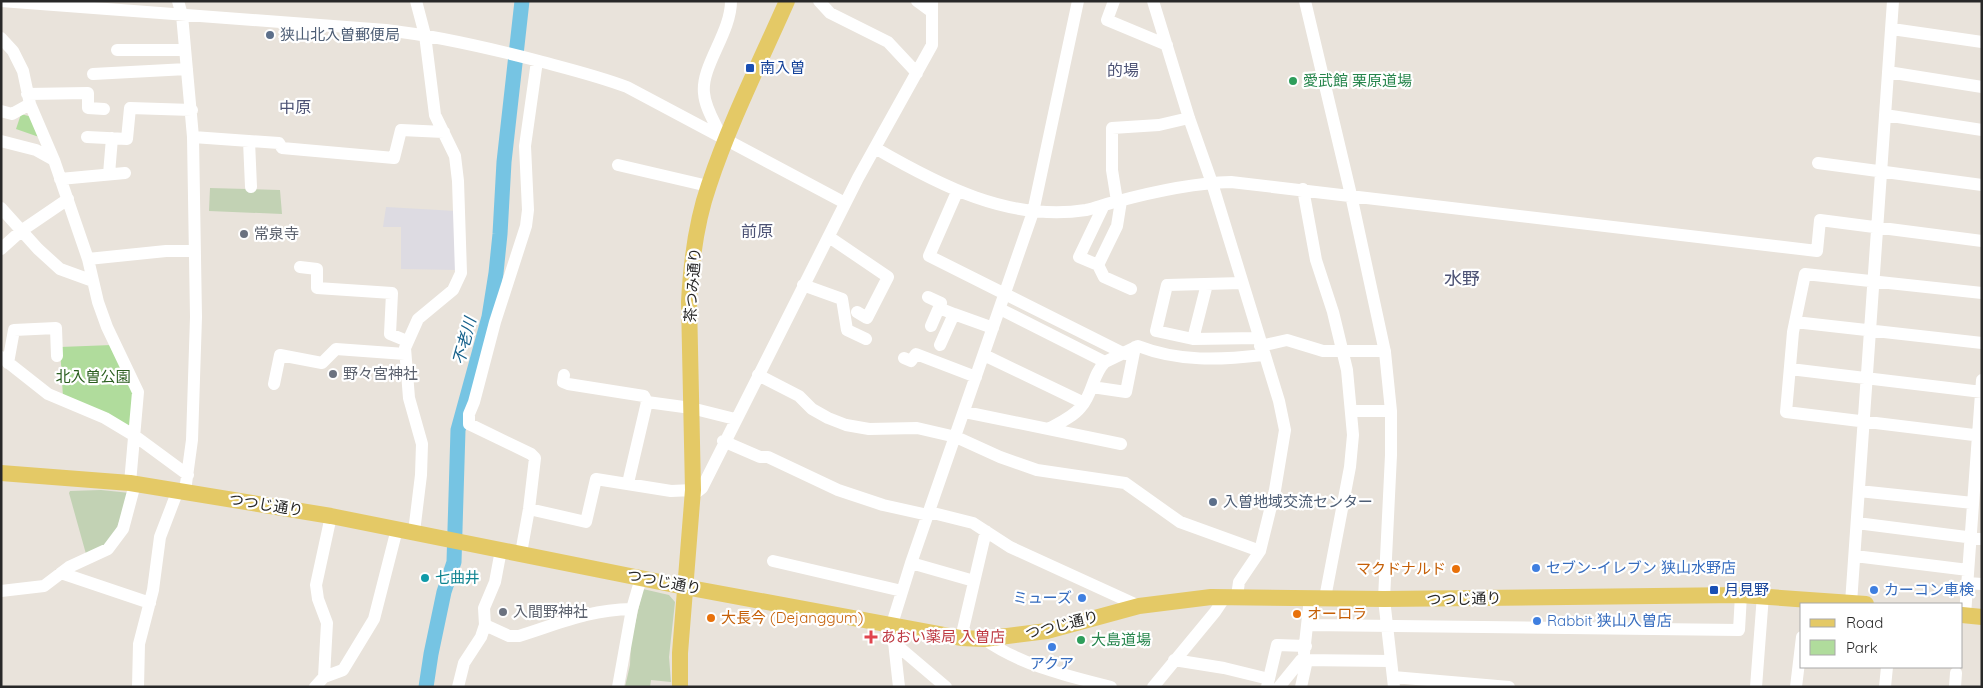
<svg xmlns="http://www.w3.org/2000/svg" width="1983" height="688" viewBox="0 0 1983 688" font-family="Quicksand,'Noto Sans JP',sans-serif">
<style>
.industrial{fill:#dddbe2}
.green{fill:#b0dc9c}
.cemetery{fill:#c2d2b4}
.lines{fill:none;stroke-linecap:round;stroke-linejoin:round}
.river{stroke:#76c4e3;stroke-width:15}
.minor{stroke:#fff;stroke-width:12}
.major{stroke:#e4c966;stroke-width:16}
.service-dot{fill:#5c6f8a;stroke:#fff;stroke-width:2}
.transit-dot{fill:#1a4fb4;stroke:#fff;stroke-width:2}
.leisure-dot{fill:#2e9e5b;stroke:#fff;stroke-width:2}
.worship-dot{fill:#6b7280;stroke:#fff;stroke-width:2}
.shop-dot{fill:#3f7fe0;stroke:#fff;stroke-width:2}
.food-dot{fill:#e8710a;stroke:#fff;stroke-width:2}
.culture-dot{fill:#0f9aa8;stroke:#fff;stroke-width:2}
.health-dot{fill:#e0444e;stroke:#fff;stroke-width:2}
.labels{text-anchor:middle;stroke-width:4.5;stroke-linejoin:round;paint-order:stroke}
.service-label{font-size:15px;fill:#4e5e75;stroke:#fff;text-anchor:start}
.transit-label{font-size:15px;fill:#164399;stroke:#fff;text-anchor:start}
.leisure-label{font-size:15px;fill:#27864d;stroke:#fff;text-anchor:start}
.worship-label{font-size:15px;fill:#5b616d;stroke:#fff;text-anchor:start}
.street-label{font-size:15px;fill:#282828;stroke:#fff}
.park-label{font-size:15px;fill:#2b5e1f;stroke:#fff}
.shop-label{font-size:15px;fill:#366cbe;stroke:#fff;text-anchor:start}
.food-label{font-size:15px;fill:#c56008;stroke:#fff;text-anchor:start}
.culture-label{font-size:15px;fill:#0d838f;stroke:#fff;text-anchor:start}
.health-label{font-size:15px;fill:#be3a42;stroke:#fff;text-anchor:start}
.neighbourhood-label{font-size:16px;fill:#4d5375;stroke:#fff}
.water-label{font-size:16px;font-style:italic;fill:#18628c;stroke:#fff}
.quarter-label{font-size:18px;fill:#4d5375;stroke:#fff}
</style>
<rect width="100%" height="100%" fill="#e9e3db"/>
<path class="industrial" d="M386,207L456,211L458,270L401,269V227H383Z"/>
<path class="green" d="M21,114L32,117L39,137L16,129Z
M112,345L134,390L131,426L128,427L63,397L60,347Z"/>
<path class="cemetery" d="M210,188L280,190L282,214L209,211Z
M101,490L130,493L111,543L86,554L69,493L70,491Z
M643,589L669,595L675,602L669,657L671,682L651,680L650,687H625L630,665L631,641Z"/>
<g class="lines">
<path class="river" d="M426,687L431,654L444,592L454,562L458,430L489,317L496,273L500,234L504,162L522,1"/>
<path class="minor" d="M1,1L386,30C438,36 489,48 539,61C569,69 598,76 627,87L845,203
M178,1L182,15L193,137L196,317L192,440L185,491
M819,1L830,13L888,42L917,73
M917,1L932,12
M1114,1L1107,20L1167,45
M1153,1L1189,118L1212,183L1279,401L1285,430L1275,490L1260,551L1239,582L1237,596
M1305,1L1351,195L1385,352L1391,411V455L1384,599L1394,687
M1892,29L1982,42
M1,38L13,51L23,71L30,104L54,160L88,259L98,302L107,327L138,392L130,483
M117,50H184
M1888,72L1982,87
M93,74L187,69
M27,94L88,93V108L104,109
M1,111L12,114L30,104
M1885,115L1982,130
M721,136C715,123 705,108 704,93C701,66 731,33 731,1
M87,137L127,139L130,108L192,110
M193,137L279,143L282,148L394,158L401,130L444,132
M1,141L36,150L54,160
M249,141L251,187
M875,148C939,185 1009,222 1086,210C1096,208 1105,204 1115,202C1152,192 1193,183 1231,182L1817,251L1820,220L1982,241
M1818,163L1982,185
M618,165L708,186
M109,174L112,138
M60,179L125,173
M1303,189L1316,260L1333,312L1347,370L1353,435L1350,467L1325,598
M957,192L929,256L1125,354
M1117,201L1112,170V128L1159,125L1189,118
M1121,201L1117,226L1098,265L1104,277L1131,289
M1,208L38,249L60,269L93,281
M829,237L888,277L867,318L857,312
M1,249L21,231L68,199
M88,259L166,251H195
M1098,265L1079,257L1104,205
M300,267L317,269V288L392,293L390,334L407,341
M1242,283L1167,285L1156,331L1193,339L1258,338
M803,285L842,299L847,330L866,339
M1982,293L1805,274L1793,332L1786,412L1982,436
M928,297L941,303L931,326
M939,308L954,314L940,345
M1000,309L1105,362L1138,346C1179,362 1220,360 1263,355
M954,314L993,328
M1795,322L1982,343
M1193,339L1207,284
M1260,346L1287,340L1323,351H1385
M984,355L1084,403
M1,357L48,394L105,418L135,436L188,475
M904,358L911,361L916,354L976,377
M8,363L14,330L56,328L57,356
M1790,369L1982,392
M564,375L563,382L568,384L644,396L647,402L691,408L735,419
M758,375L799,396L812,409L828,418L846,425L869,429L917,428L956,437L1000,457L1037,470L1125,483L1180,522L1260,551
M274,384L280,355L322,363L336,349L405,354
M1092,387L1126,392L1135,347
M1351,411H1391
M965,412L1121,444
M1048,429C1059,423 1073,417 1081,407C1093,394 1092,375 1105,362
M723,441L760,457H768L838,490L883,505L928,515
M628,483L647,402
M1859,491L1973,503
M693,495L702,488L858,178L932,45V1
M529,509L586,522L596,479L671,491L693,490
M929,512L973,523L1010,547L1139,606
M1857,523L1982,539
M414,532L421,475L422,444L409,398L405,348L418,319L453,290L461,273L458,181L455,156L435,115L425,35L416,1
M521,553L529,509L535,458L531,454L469,424V414L474,402L495,322L526,226L528,210L525,146L537,61
M1855,556L1968,570
M773,561L902,591
M911,563L974,581
M61,573L150,603
M1967,583L1982,584
M1,591L44,586L69,567L108,549L123,529L135,484
M1851,603L1893,1
M1965,615L1982,380
M485,625L509,636H519C561,623 587,610 632,609
M1308,625L1739,630L1741,595
M961,638L986,531
M984,639C1020,665 1068,676 1111,687
M893,642L946,687
M1304,653L1310,598
M1174,660L1224,668L1269,679
M324,677L327,623L318,599L316,585L331,516
M1393,677L1509,687
M138,687L139,644L153,590L160,537L178,490
M315,687L324,677L343,670L374,619L397,529
M458,687L464,663L481,637L485,625L484,608L495,582L501,550
M618,687L632,609L641,578
M899,687L892,624L911,563L1033,212L1078,1
M1153,687L1215,612L1225,597
M1267,687L1277,645L1306,646
M1279,687L1301,660L1390,661
M1301,687L1307,660
M1756,687L1763,595
M1796,687L1802,637
M1885,687L1887,667
M1955,687L1956,673"/>
<path class="major" d="M1,473L130,483L331,516L685,587L961,638L984,639L1047,631L1139,606L1211,597L1384,599L1741,595L1866,604
M1962,615L1982,617
M680,687V653L693,490L689,302C691,263 696,222 709,185C730,122 760,62 787,1"/>
</g>
<g class="service-dot">
<circle cx="270" cy="35" r="5"/>
<circle cx="1213" cy="502" r="5"/>
</g>
<g class="transit-dot">
<rect x="745" y="63" width="10" height="10" rx="2.5"/>
<rect x="1709" y="585" width="10" height="10" rx="2.5"/>
</g>
<g class="leisure-dot">
<circle cx="1293" cy="81" r="5"/>
<circle cx="1081" cy="640" r="5"/>
</g>
<g class="worship-dot">
<circle cx="244" cy="234" r="5"/>
<circle cx="333" cy="374" r="5"/>
<circle cx="503" cy="612" r="5"/>
</g>
<g class="shop-dot">
<circle cx="1536" cy="568" r="5"/>
<circle cx="1874" cy="590" r="5"/>
<circle cx="1082" cy="598" r="5"/>
<circle cx="1537" cy="621" r="5"/>
<circle cx="1052" cy="647" r="5"/>
</g>
<g class="food-dot">
<circle cx="1456" cy="569" r="5"/>
<circle cx="1297" cy="614" r="5"/>
<circle cx="711" cy="618" r="5"/>
</g>
<circle class="culture-dot" cx="425" cy="578" r="5"/>
<path class="health-dot" d="M868.5 629.5h5v5h5v5h-5v5h-5v-5h-5v-5h5z"/>
<g class="labels">
<g class="service-label">
<text x="280" y="40">狭山北入曽郵便局</text>
<text x="1223" y="507">入曽地域交流センター</text>
</g>
<g class="transit-label">
<text x="760" y="73">南入曽</text>
<text x="1724" y="595">月見野</text>
</g>
<g class="leisure-label">
<text x="1303" y="86">愛武館 栗原道場</text>
<text x="1091" y="645">大島道場</text>
</g>
<g class="worship-label">
<text x="254" y="239">常泉寺</text>
<text x="343" y="379">野々宮神社</text>
<text x="513" y="617">入間野神社</text>
</g>
<g class="street-label">
<text transform="translate(693 285) rotate(-86)" y="5">茶つみ通り</text>
<text transform="translate(266 505) rotate(9)" y="5">つつじ通り</text>
<text transform="translate(664 582) rotate(11)" y="5">つつじ通り</text>
<text transform="translate(1464 599) rotate(-1)" y="5">つつじ通り</text>
<text transform="translate(1062 625) rotate(-14)" y="5">つつじ通り</text>
</g>
<g class="park-label">
<text x="93" y="382">北入曽公園</text>
</g>
<g class="shop-label">
<text x="1546" y="573">セブン-イレブン 狭山水野店</text>
<text x="1884" y="595">カーコン車検</text>
<text x="1072" y="603" text-anchor="end">ミューズ</text>
<text x="1547" y="626">Rabbit 狭山入曽店</text>
<text x="1052" y="669" text-anchor="middle">アクア</text>
</g>
<g class="food-label">
<text x="1446" y="574" text-anchor="end">マクドナルド</text>
<text x="1307" y="619">オーロラ</text>
<text x="721" y="623">大長今 (Dejanggum)</text>
</g>
<g class="culture-label">
<text x="435" y="583">七曲井</text>
</g>
<g class="health-label">
<text x="881" y="642">あおい薬局 入曽店</text>
</g>
<g class="neighbourhood-label">
<text x="1123" y="76">的場</text>
<text x="295" y="113">中原</text>
<text x="757" y="237">前原</text>
</g>
<g class="water-label">
<text transform="translate(464 341) rotate(-75)" y="6">不老川</text>
</g>
<g class="quarter-label">
<text x="1462" y="285">水野</text>
</g>
</g>
<rect width="1983" height="688" fill="none" stroke="#282828" stroke-width="5"/>
<rect x="1800" y="603" width="162" height="65" fill="#ffffff" stroke="#a9a9a9"/>
<rect x="1810" y="619" width="25" height="8" fill="#e4c966" stroke="#a9a9a9"/>
<text x="1846" y="628" font-size="15" fill="#282828">Road</text>
<rect x="1810" y="640" width="25" height="15" fill="#b0dc9c" stroke="#a9a9a9"/>
<text x="1846" y="653" font-size="15" fill="#282828">Park</text>
</svg>
